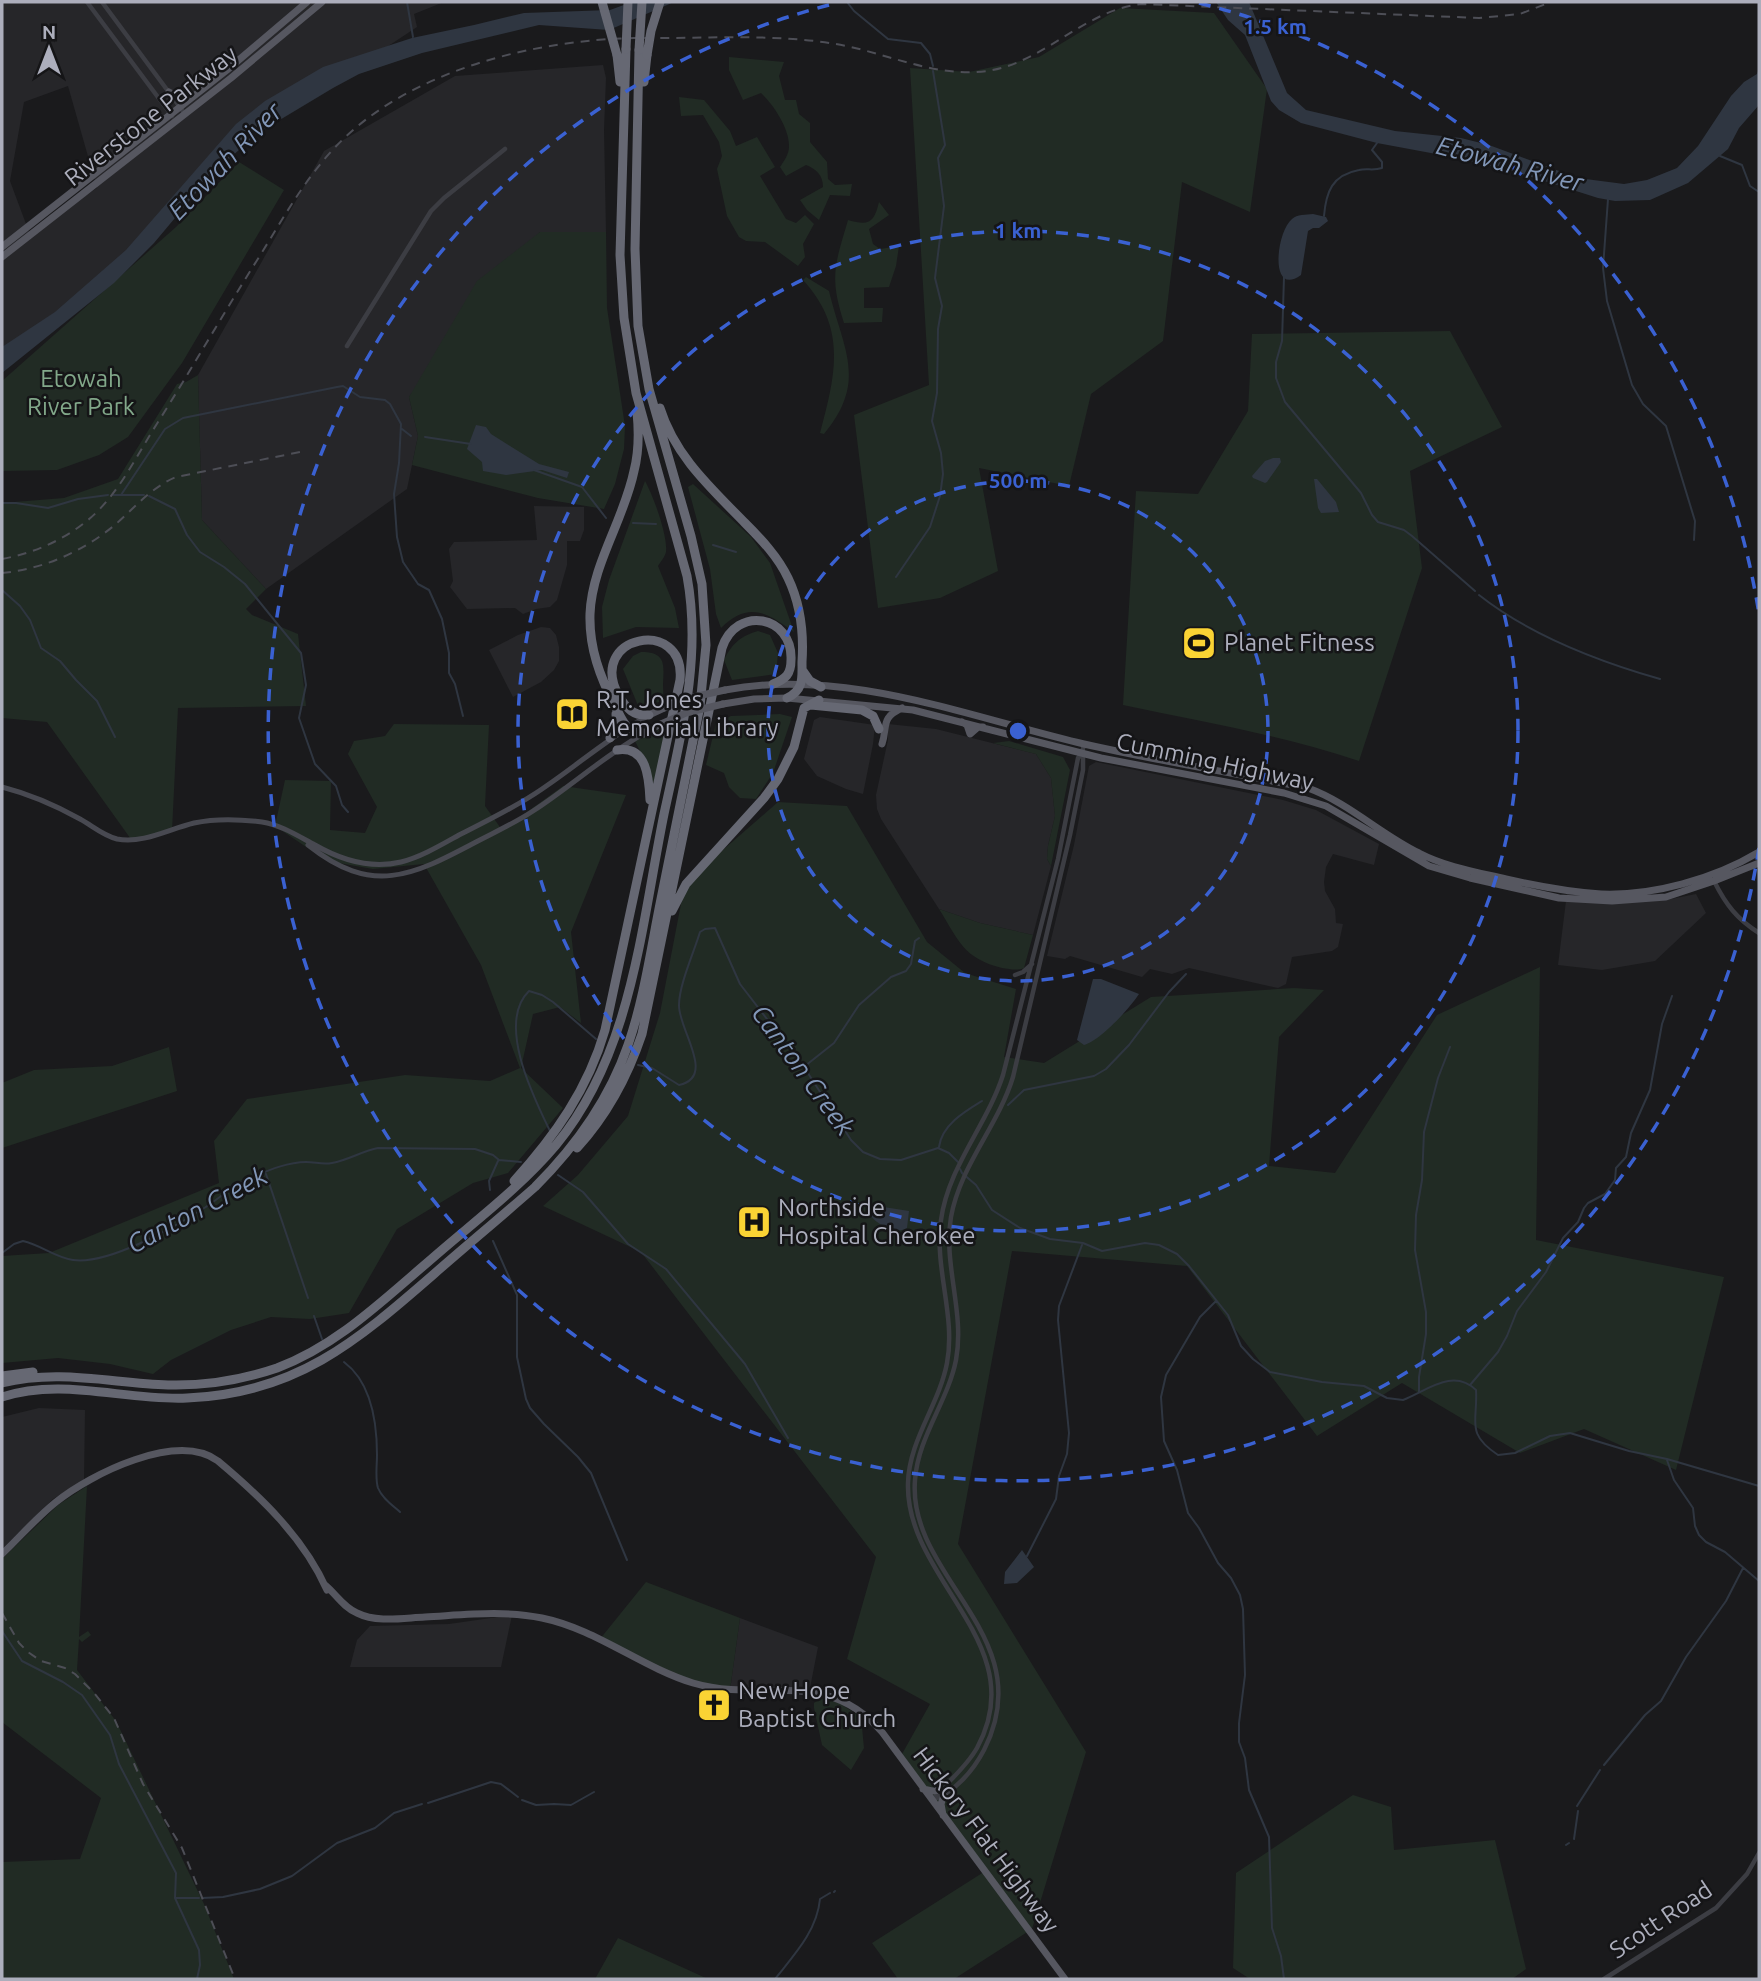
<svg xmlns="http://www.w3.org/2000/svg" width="1761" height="1981" viewBox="0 0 1761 1981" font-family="Ubuntu,sans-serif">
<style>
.built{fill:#262629;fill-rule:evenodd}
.green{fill:#212b24}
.water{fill:#2f3641}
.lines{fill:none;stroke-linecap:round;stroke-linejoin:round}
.stream{stroke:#2f3641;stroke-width:2}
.tertiary{stroke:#3c3d43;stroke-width:4.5}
.secondary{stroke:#484951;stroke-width:5}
.primary{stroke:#565760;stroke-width:7}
.motorway{stroke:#666873;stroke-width:9}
.rail{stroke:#4d4e56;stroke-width:2;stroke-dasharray:9 7;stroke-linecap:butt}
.primary-bridge{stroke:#565760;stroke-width:7}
.motorway-bridge{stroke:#666873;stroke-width:9}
.ring{fill:none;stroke:#3a61d2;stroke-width:3.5;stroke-dasharray:12 9}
.labels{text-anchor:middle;stroke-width:5;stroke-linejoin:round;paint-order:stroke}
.street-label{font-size:24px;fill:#acaebc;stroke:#151517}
.park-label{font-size:24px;fill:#82a88a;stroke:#151517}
.poi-label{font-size:24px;fill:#acaebc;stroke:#151517;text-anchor:start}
.water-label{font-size:26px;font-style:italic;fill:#8297b8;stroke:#151517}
.centre{fill:#3a61d2;stroke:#151517;stroke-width:3.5}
.ring-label{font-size:21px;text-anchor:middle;font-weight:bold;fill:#3a61d2;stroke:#151517;stroke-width:5;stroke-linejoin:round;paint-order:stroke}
</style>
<rect width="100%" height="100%" fill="#1a1a1c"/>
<path class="built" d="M2,2H444L414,14L417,27L205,167L116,269L2,352ZM68,86L97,188L29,232L10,181L24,102Z
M603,65L606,78L604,130L606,232H540L409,397L418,436L407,489L266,589L202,520L198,375L324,151L455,76Z
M534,506L584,507V530L580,541H567V565L557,600L550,607L536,609L523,614L515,608L467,609L450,587L453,581L449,549L454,542L537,540Z
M541,627L550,628L556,635L559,647V661L554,670L541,682L513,697L489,650L518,635Z
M820,717L875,725L873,744L863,794L846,789L817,776L804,759L814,720Z
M888,724L936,729L1036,754L1051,778L1055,816L1048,846L1047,859L1051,866L1033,935L980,923L939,909L881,819L877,809L876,795L888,740Z
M1096,762L1283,800L1316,810L1379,844L1374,865L1333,854L1326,867L1324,882L1325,891L1335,909L1336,923L1343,924L1338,947L1332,951L1292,957L1286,984L1278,988L1189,968L1172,974L1150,969L1142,977L1070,956L1065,959L1047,956L1074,845L1089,766Z
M1567,893L1598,900H1666L1696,894L1706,913L1655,961L1602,970L1558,965Z
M39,1408L85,1410L84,1480L53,1499L2,1549V1417Z
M512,1615L501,1667H350L357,1640L370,1626L449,1624Z
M740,1618L818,1647L810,1688L756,1692L730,1690Z"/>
<path class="green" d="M1120,8L1214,13L1267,89L1250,212L1182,182L1163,341L1091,394L1069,486L979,468L998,571L940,598L878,608L854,415L929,385L910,68L969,72L1039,57Z
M729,57L784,62L779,76L785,100H796L799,114L810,123V142L827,162L828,179L835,185L852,184L850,196L830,195L819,220L807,210L800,200L823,187C823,175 816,169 806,165L786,176L780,167C784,161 789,154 789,147C790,129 773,104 761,93L743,100L729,70Z
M679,97L704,100L730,131L736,146L757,137L775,167L760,176L786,219L796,223L805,215L814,224L803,244L805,257L798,266L765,242L746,241L739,237L727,216L717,169L722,156L719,142L703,115L681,116Z
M239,162L284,190L182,363L128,437L99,455L57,470L2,471V381L176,227Z
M879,202L889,215L869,229L873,244L880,249L899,246L896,266L889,287L864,288V308H883L882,322L844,323C829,276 835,265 848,220C869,226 874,223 879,202Z
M540,232H606L607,308L625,426L624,449L615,484L604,509L538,498L412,465L418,436L409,397L477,281Z
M806,277L829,291C843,349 868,381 824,434L820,433C835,376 848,329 803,280Z
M1450,331L1502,427L1410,471L1422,568L1359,761C1283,735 1202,722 1123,705L1136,491L1198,494L1248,411L1252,334Z
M198,375L202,520L266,589L246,609L252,615L298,634L306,706L178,708L172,831L133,842L47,722L2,718V503L64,498L118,479L177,384L186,382Z
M645,481C653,495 668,536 666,552C665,557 661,561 658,566L675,608L679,628L636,627L603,638L602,607L609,580Z
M693,484L751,537L770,563L794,632C767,612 748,601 721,628L716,614L710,569L688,487Z
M758,631L770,635L778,653L776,674L732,680L724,660C732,644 740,636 758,631Z
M641,652C666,652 664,664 663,684C663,691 664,694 662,701L639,708L623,669L633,656Z
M780,714L792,717L773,773L756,799L740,798L729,787L724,773L706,765L716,723L731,716Z
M394,724L489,725L485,806L502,830L563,786L626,795L571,932L581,1023L560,1007L533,1014L521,1068L563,1108L508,1173L473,1183L397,1229L349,1313L310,1319L271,1317L231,1330L171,1360L153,1374L110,1364L58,1358L2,1363V1256L49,1253L219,1183L214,1141L247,1099L405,1075L490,1081L520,1068L481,965L424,864L373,869L327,861L275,826L285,780L331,781L330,830L365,833L377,807L348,754L354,741L385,736Z
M667,726L652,791L642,755L635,741Z
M1009,741L1063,757L1070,770L1051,866L1047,859L1048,846L1055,816L1051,778L1036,754L993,743Z
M778,802L847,806L927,942L965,973L1016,989L1004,1057L1044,1063L1151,997L1294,988L1324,990L1279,1037L1269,1166L1335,1173L1437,1015L1540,967L1536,1240L1724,1277L1676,1470L1584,1429L1520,1453L1402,1383L1317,1436L1187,1266L1012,1251L958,1544L1086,1752L1032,1929L954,1979H898L872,1943L987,1870L902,1754L930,1704L847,1659L876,1557L641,1252L543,1206L578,1175L628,1116L660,1013L685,883Z
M939,909L980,923L1033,935L1024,968C1017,971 1010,969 1002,968C963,958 959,941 939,909Z
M169,1047L177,1091L2,1148V1083L34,1070L112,1066Z
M87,1486L79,1637L88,1631L91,1635L82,1642L79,1639L77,1670L116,1721L204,1904L234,1979H2V1862L80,1859L101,1798L2,1722V1559L58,1505Z
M646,1582L740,1618L730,1690L707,1689L600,1639Z
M820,1698L839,1703L861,1717L864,1748L851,1770L822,1745L814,1708V1703Z
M1353,1795L1391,1807L1394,1850L1495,1840L1526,1969L1512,1979H1250L1233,1968L1236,1873Z
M618,1938L708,1979H595Z"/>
<path class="water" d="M632,2H674L609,30L539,25L422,53L359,74L333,88L258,133L211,175L154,243L114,283L2,373V347L55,312L126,250L236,124L265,101L323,67L412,38L474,25L524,13L610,10Z
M1216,2H1249L1287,93L1306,110L1395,131L1461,138L1489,145L1578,178L1624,184L1647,180L1677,168L1698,146L1731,96L1744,82L1757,74L1759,68V105L1739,128L1728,149L1688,183L1650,200L1615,201L1598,198L1513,171L1447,156L1377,143L1301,123L1279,110L1271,101L1245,35L1228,20Z
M1313,214L1326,217L1328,221L1319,228H1313L1308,231L1301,275C1269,298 1276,232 1292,219C1297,214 1306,215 1313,214Z
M476,425L486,427L491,434L539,464L569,472L567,478L542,470L506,475L483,471L482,462L467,449Z
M1273,458H1280L1281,462L1267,482L1265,483L1253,478L1252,476L1265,461Z
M1314,479H1317L1336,502L1339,512L1321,513L1318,508Z
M1093,979H1101L1139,994C1130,1008 1100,1041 1084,1045L1077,1040Z
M871,1205L909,1211L907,1228C893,1236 880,1225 869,1215Z
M1022,1550L1034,1567L1017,1583L1004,1584L1005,1572Z"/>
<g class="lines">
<path class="stream" d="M407,2L413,37
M847,2L854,11L888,39L921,43L930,54L933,66
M1720,156L1742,165L1750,186L1759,192
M1608,199L1603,268L1607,301L1632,385L1643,404L1666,426L1695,521L1694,540
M1324,216C1326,192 1332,175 1359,170C1367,168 1373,171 1382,168V162L1372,150L1377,143
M1284,277L1282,341L1276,362V378L1285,402L1361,493L1372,515L1378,522L1404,530L1412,536L1475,591
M402,429L411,436
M425,437L471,444
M534,470L582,487L606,518
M113,495H144
M121,495L165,429L183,418L337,387L343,386L360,397L385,400L390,404L401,424L399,463L394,494L397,537L403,562L418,584L429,590L442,619L449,653V673L455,684L463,716
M149,496L175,509L187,535L200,552L224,567L245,584L301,653L306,685L299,718L315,764L336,786L342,805L348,812
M2,503H16L48,508L78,499L108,495
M633,523L656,524
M713,545L736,552
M896,577L930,527L940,496L943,474L941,453L932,421L937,393L938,329L942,306L935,278L944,206L938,158L945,145L933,71
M2,590L20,606L30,620L41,648L60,661L76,680L97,701L115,737
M1479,595C1531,636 1597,661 1660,679
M638,1065L652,1068L679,1085C717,1077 678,1029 679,1005C679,985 694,952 700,932L705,929L715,928L740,984L804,1067L851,1140L863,1152L880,1159L901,1160L938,1148L949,1153L959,1163
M805,1066L834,1043L859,1005L891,977L906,971L911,964L915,941L919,938
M1008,1105L1024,1090L1094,1076L1106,1069L1129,1045L1169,992L1186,974
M550,1131C534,1098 496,1023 529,991L542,995L553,1002L596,1039
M939,1147C942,1125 964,1112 982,1101
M960,1169L962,1173L976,1185L992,1210L1020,1228L1050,1239L1083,1243L1102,1251L1145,1243L1159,1245L1177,1254L1189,1266L1228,1315L1241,1346L1253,1359L1270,1372L1322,1382L1364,1386L1387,1398L1403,1400C1428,1390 1453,1368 1476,1390C1478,1422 1465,1433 1498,1455L1515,1453L1550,1436L1570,1433L1629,1451L1667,1459L1759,1486
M266,1174L308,1298
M558,1175L583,1192L628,1244L666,1269L745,1364L788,1438
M490,1190L489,1181L498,1161
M493,1241L517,1295V1357L526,1399L530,1408L544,1424L578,1457L591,1473L627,1560
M2,1253L14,1244L23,1241C41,1245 54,1257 73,1260C107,1265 171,1229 201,1210C218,1200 231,1186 250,1178C267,1171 287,1162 306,1162C315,1162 323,1165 332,1163C349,1160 362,1151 378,1148L475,1149L493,1155L499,1160L521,1162
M1216,1301L1200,1317L1166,1375L1161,1397L1164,1441L1177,1470L1188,1513L1199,1528L1218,1563L1231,1578L1240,1595L1243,1609L1245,1675L1239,1723V1742L1245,1758L1249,1790L1269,1837L1272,1928L1281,1956L1284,1979
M314,1316L322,1339
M344,1362C372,1383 377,1422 377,1455C377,1465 375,1479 378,1488C382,1498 392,1505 400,1512
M1470,1385L1498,1352L1507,1336L1517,1311L1546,1272L1563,1238L1578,1222L1584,1208L1588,1203L1605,1194L1615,1180L1616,1168L1626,1157L1631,1133L1650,1090L1662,1024L1672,996
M1419,1392V1377L1426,1334V1312L1415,1250L1416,1215L1422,1180L1424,1132L1438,1078L1450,1047
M1667,1460L1674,1480L1693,1508L1695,1526L1699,1535L1706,1542L1725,1552L1759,1581
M1027,1556L1056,1499L1059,1476L1067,1454L1069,1433L1058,1320L1059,1306L1082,1245
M2,1631L22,1661L63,1682L82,1695L110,1735L119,1764L176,1873L175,1898L199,1950L200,1965L197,1979
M1604,1765L1645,1715L1661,1701L1686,1657L1726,1601L1743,1568
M522,1800L536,1805L554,1804L571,1805L594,1792
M428,1803L491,1782L501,1784L518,1797
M1577,1806L1600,1770
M1574,1839L1578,1811
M1566,1845L1569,1843
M834,1892L835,1891
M176,1898H199
M202,1898L223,1897L260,1889L292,1876L337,1843L375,1828L394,1813L422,1804
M775,1979C794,1955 817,1931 820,1899L830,1893"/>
<path class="tertiary" d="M87,2L172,116
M102,2L185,114
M347,346L431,211L444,198L505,149
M1714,881C1726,905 1737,919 1759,933
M1015,975L1023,972L1032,964
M932,1800C947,1782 965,1769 977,1748C1034,1644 905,1580 908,1483C909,1440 939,1405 947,1363C956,1316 934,1268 941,1220C948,1167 987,1125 1003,1075L1058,859L1078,758L1082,753L1084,744
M932,1800C955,1792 973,1771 984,1750C1042,1636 907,1578 915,1480C918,1437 948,1401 956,1360C965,1312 943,1265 951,1217C960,1166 998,1126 1013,1077L1070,835L1083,770V754
M1604,1979L1716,1908L1747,1874L1759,1853"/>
<path class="secondary" d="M2,787C29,794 55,805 80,819C93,826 102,835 117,839C143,844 169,829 194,823C217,818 239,819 262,822C281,825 298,836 315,845C341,860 371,869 401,862C421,857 441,845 459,835C487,821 516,807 542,789C578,765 609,737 646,717
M308,845C372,896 412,876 476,842C495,832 515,823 533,811C570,787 604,756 643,734"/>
<path class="primary" d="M169,92L182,99L190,97
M2,247L227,70L307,2
M2,257L231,78L322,2
M725,690C846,667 968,717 1084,744C1159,761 1234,773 1308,788C1349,803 1380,834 1419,853C1446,867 1476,872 1506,879C1537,886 1568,892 1601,894C1653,896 1714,879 1759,852
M723,704L754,699L787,698L913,710L1101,758L1284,793L1326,806L1429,866L1470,878L1559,898L1612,901L1666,897L1714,881L1759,863
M649,715L664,708
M962,722L967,725L970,734L978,727H983
M644,733L661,724
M882,744C888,726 880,718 902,708
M2,1554C20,1537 36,1518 56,1502C91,1474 177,1431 218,1461C261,1497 304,1538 327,1590
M325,1585C336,1594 343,1607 357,1613C377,1623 403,1618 425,1617C463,1615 504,1610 542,1618C596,1629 641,1667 693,1683C765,1704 825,1666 882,1732L1065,1979
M923,1789L932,1791L942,1790
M943,1815L941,1804L944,1795"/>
<path class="motorway" d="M617,55L620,82
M644,82L647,55
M660,408C675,456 711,488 745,523C762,540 778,557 788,578C801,605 804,632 802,662C802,678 804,690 787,698
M637,412C639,432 639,452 634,471C624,520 592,564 590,614C589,648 600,677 615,706C623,721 626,733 644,733
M803,671L810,681L821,687
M811,705L862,710L873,716L879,729
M610,738L617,726L616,714
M617,750C647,745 649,778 650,800
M672,911L686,884L764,798L778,779L794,747L804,708L819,700
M577,1148C607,1115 628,1076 642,1034L722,648C736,605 793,615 791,660C791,674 786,679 773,684
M514,1181C555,1136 588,1089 605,1030L680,680C686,616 585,635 619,696C627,709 633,716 649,715
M2,1376L33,1372
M2,1383C58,1369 111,1383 168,1385C205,1386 242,1380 277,1368C336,1346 381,1302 428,1262C471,1224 519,1189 556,1145C632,1053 641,927 664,814C681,735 702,658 687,576L636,393L624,318L620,255L626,49
M2,1397C63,1377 125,1401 187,1398C295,1394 356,1342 434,1274C467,1245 501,1217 535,1187C575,1147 609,1100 628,1045C644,999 651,948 661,899C674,835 687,770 700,706L706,645L702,584L691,536L649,389L638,326L635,249L639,50"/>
<path class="rail" d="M2,559C34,553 62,541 88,520C116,497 134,461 153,430C190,372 224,312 261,254C288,210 313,165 352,131C425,67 539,40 634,38C701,39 771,33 836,44C883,52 929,75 977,72C1040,69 1081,10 1142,4L1479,18L1520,14L1551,2
M2,573C44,569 84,551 116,524C135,507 152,487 176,477L305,451
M2,1613L19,1643L28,1652L41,1661L65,1668L75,1674L95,1694L114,1718L143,1784L182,1848L235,1979"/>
<path class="primary-bridge" d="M664,708L689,698L725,690
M661,724L686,713L723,704"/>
<path class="motorway-bridge" d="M602,2L617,55
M626,49L628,2
M639,50L642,2
M647,55L651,31L660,2"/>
</g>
<g class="ring">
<circle cx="1018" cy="731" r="250"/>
<circle cx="1018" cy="731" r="500"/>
<path d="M1759 848A750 750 0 1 1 837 3M1199 3A750 750 0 0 1 1759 614"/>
</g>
<defs>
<g id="stadium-square" transform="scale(1.75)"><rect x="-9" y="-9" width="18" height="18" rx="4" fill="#fad334" stroke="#151517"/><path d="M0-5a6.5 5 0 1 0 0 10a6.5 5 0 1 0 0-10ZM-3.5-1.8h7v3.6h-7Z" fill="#111"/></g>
<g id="library-square" transform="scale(1.75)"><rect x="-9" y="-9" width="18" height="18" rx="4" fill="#fad334" stroke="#151517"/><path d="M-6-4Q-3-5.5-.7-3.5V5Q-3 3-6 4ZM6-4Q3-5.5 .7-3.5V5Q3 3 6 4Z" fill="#111"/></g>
<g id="hospital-square" transform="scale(1.75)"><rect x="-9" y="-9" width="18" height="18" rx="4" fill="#fad334" stroke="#151517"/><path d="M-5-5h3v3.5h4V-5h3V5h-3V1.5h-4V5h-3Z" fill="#111"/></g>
<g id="church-square" transform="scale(1.75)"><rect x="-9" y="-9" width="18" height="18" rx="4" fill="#fad334" stroke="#151517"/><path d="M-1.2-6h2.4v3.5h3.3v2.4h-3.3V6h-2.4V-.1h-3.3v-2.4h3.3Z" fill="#111"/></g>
</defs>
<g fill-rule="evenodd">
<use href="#stadium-square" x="1199" y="643"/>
<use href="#library-square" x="572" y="714"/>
<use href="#hospital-square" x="754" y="1222"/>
<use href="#church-square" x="714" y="1705"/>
</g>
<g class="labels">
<g class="street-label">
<text transform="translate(151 116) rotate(-38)" y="8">Riverstone Parkway</text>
<text transform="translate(1215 762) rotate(12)" y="8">Cumming Highway</text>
<text transform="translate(986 1840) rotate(53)" y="8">Hickory Flat Highway</text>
<text transform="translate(1661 1920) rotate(-34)" y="8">Scott Road</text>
</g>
<g class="park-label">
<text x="81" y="387">Etowah<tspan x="81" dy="28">River Park</tspan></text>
</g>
<g class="poi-label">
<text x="1224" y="651">Planet Fitness</text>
<text x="596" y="708">R.T. Jones<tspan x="596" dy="28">Memorial Library</tspan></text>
<text x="778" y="1216">Northside<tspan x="778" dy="28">Hospital Cherokee</tspan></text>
<text x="738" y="1699">New Hope<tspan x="738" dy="28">Baptist Church</tspan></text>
</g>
<g class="water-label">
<text transform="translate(225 161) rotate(-46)" y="9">Etowah River</text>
<text transform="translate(1510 164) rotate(15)" y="9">Etowah River</text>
<text transform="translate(803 1070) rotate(54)" y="9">Canton Creek</text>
<text transform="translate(197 1210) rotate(-28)" y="9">Canton Creek</text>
</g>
</g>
<circle cx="1018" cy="731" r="10" class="centre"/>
<g class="ring-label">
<text x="1275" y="34">1.5 km</text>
<text x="1018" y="238">1 km</text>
<text x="1018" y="488">500 m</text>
</g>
<rect width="1761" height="1981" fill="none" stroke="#acaebc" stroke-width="7"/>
<g transform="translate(49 49)" stroke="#151517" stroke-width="5" paint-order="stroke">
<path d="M0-5L12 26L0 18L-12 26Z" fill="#acaebc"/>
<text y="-10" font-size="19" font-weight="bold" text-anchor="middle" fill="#acaebc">N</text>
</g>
</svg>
